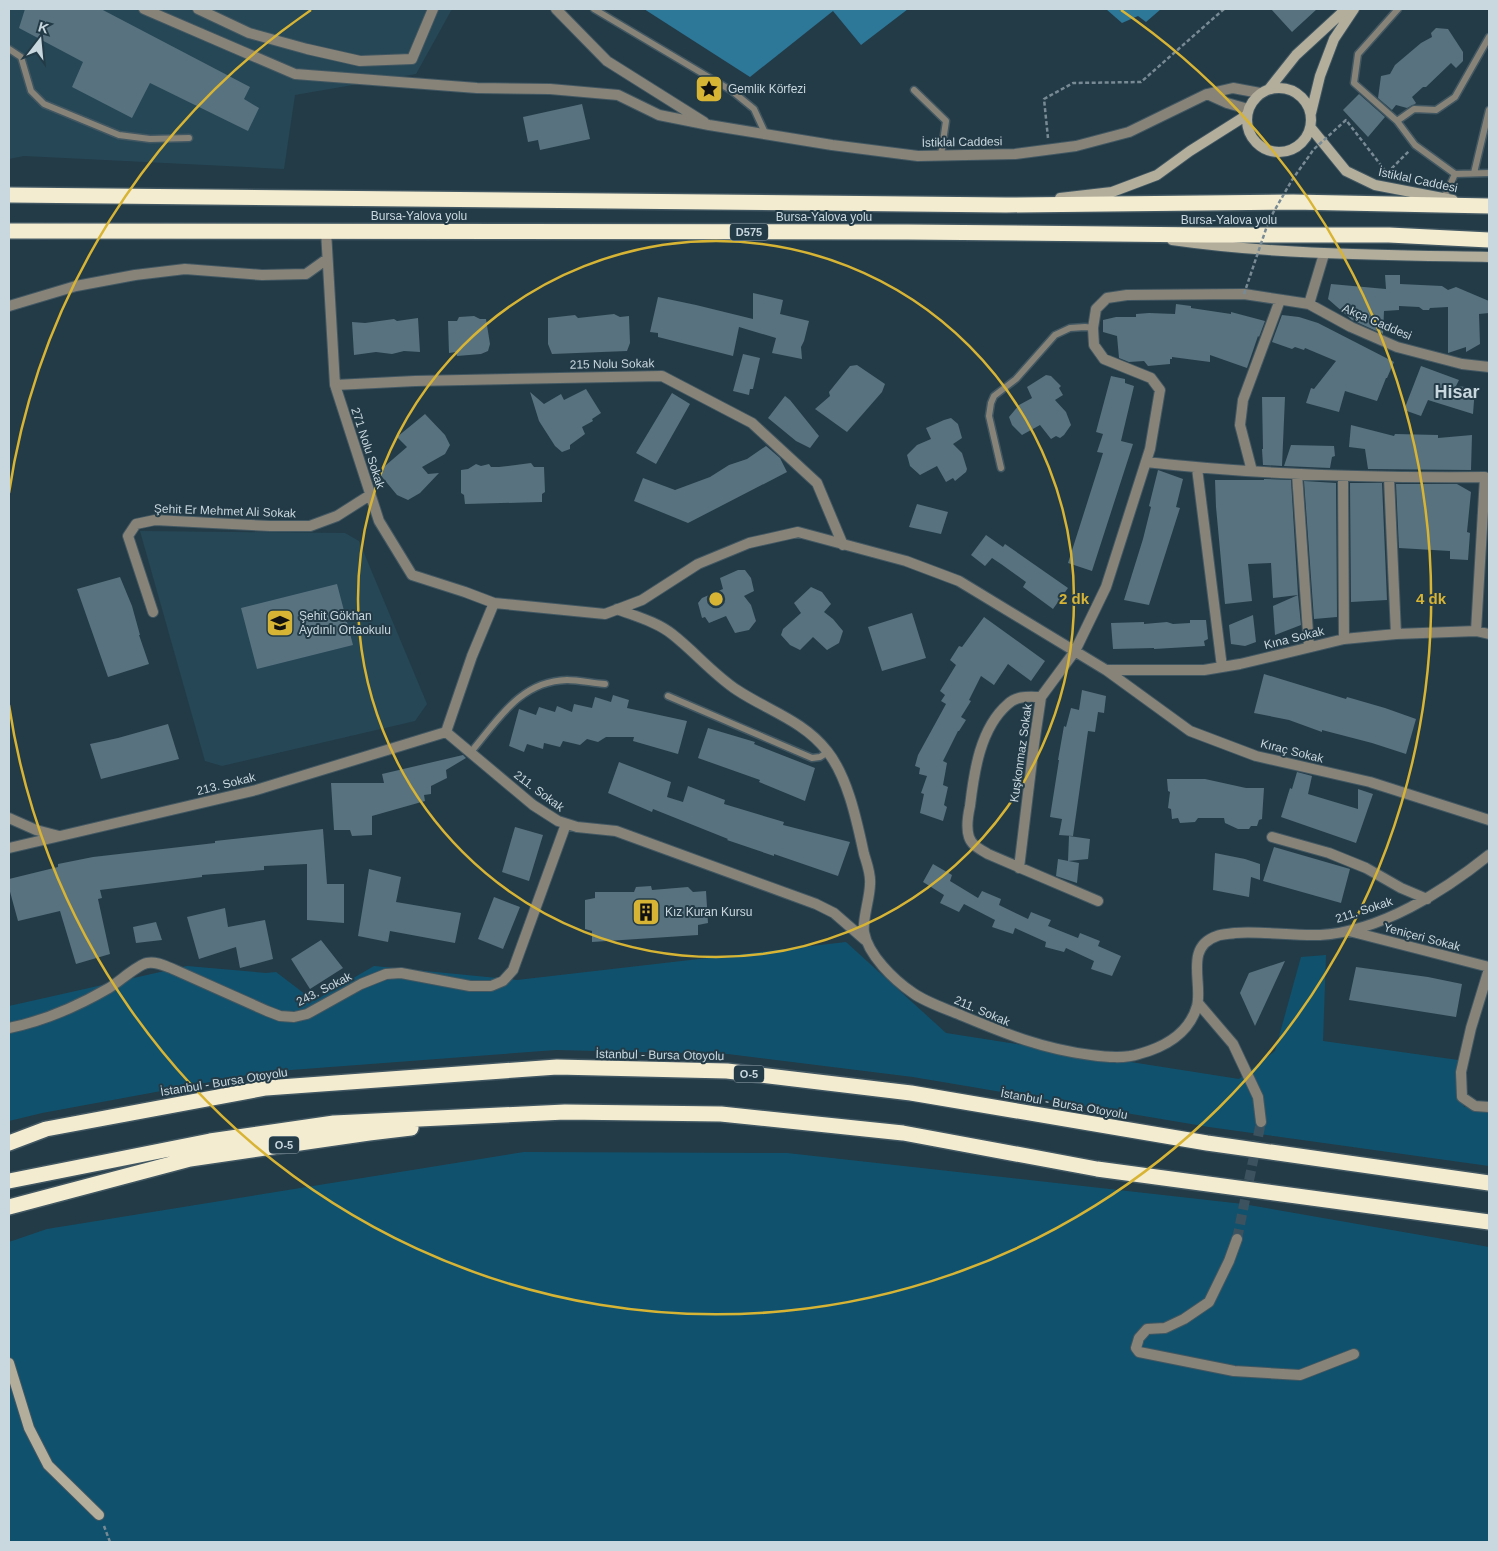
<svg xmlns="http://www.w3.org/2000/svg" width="1498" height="1551" viewBox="0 0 1498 1551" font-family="Arial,sans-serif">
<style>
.built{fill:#264756}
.green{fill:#10526d}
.water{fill:#2d7798}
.building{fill:#58727f}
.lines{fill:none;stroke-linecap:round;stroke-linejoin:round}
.street-tunnel{stroke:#3c525e;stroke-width:10;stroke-dasharray:10 5;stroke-linecap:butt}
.lane-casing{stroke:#415762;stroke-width:9}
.street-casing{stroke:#415762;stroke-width:12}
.secondary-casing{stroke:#415762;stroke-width:12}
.highway-casing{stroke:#415762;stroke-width:18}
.path{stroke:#788b95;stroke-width:2.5;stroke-dasharray:4 2.5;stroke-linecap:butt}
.lane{stroke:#878378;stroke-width:6}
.street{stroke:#878378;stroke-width:10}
.secondary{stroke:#b3ae9c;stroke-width:10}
.highway{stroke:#f4ecd1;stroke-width:15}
.path-bridge{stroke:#788b95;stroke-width:2.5;stroke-dasharray:4 2.5;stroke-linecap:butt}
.ring{fill:none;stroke:#d8b434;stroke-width:2.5}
.labels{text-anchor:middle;stroke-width:4;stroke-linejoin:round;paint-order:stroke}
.shield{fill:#233b47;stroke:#97a8b1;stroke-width:1}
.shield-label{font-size:11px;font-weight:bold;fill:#c9d7de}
.poi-label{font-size:12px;fill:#c9d7de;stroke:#233b47;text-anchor:start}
.street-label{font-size:12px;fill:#c9d7de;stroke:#233b47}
.district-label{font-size:18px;font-weight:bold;fill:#c9d7de;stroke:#233b47}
.centre{fill:#d8b434;stroke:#233b47;stroke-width:2.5}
.ring-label{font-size:15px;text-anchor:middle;font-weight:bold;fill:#d8b434;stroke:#233b47;stroke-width:4;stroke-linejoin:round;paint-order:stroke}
</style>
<rect width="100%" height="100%" fill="#233b47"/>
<path class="built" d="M9,9H452L416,74L295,95L284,169L24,156L9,159Z
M140,531L345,533L359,541L427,704L415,721L222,766L205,761Z"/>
<path class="green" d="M846,942L946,1033L1239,1079L1275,1051L1301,957L1326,955L1323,1041L1458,1060L1464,1107H1489V1166L1209,1127L913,1077L728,1054L556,1050L264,1072L42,1113L9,1121V1006L187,966L266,973L276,972L314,1001L374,966L517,980Z
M524,1152L787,1153L1243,1204L1489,1247V1542H9V1242L47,1229Z"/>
<path class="water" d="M644,9H908L861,45L833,11L750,77Z
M1106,9H1161L1146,22L1138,16L1122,23Z"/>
<path class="building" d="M25,9H101L250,87L244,99L259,108L248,131L150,83L132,118L72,87L83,62L19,28Z
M1271,9H1317L1292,32Z
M1436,28L1448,29L1463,52V61L1456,68L1451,63L1426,87H1423L1412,97L1416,103L1415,104L1407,108L1396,105L1392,110L1378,98L1381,76L1390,74L1395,65L1421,43L1432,37L1431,33Z
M1359,94L1385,117L1368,137L1343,110Z
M582,104L590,139L540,150L538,140L528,142L523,117Z
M1385,275H1400V284L1442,286L1448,290L1456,287L1489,301V313L1479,314L1480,344L1466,352V347L1448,353V307L1430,308L1429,310H1423L1419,307L1399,306V310L1384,311L1383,334L1352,320L1328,299L1331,284L1386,289Z
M753,293L783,300L780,314L809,321L804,341L801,347L802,359L772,353L776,338L739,327L733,356L658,337V333L650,332L658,297L696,305L753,319Z
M1176,304L1191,306V308L1231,314V312L1265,321L1259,337L1258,336L1247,368L1210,355V362L1172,357V359H1170V364L1148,366L1144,361L1129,362L1119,358L1117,336L1103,332V320L1116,317H1136V314L1149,313L1175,314Z
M614,314L620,317L629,316L630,343L627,351L552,354L548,344V318L575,315L578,318Z
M1282,315L1299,317L1318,323L1394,362L1387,378H1386L1377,401L1345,391L1339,412L1306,403L1311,388L1314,389L1336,361L1305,348L1304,350L1295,347L1292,349L1272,342Z
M474,316L480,319H486L490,344L488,351L481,354L457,356L456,352L449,353L448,321H457L459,317Z
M418,318L420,352L404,351L392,354L376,352L354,355L352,322L365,323L394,319L397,321Z
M743,354L760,358L753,389H750L749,395L733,391Z
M857,365L885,384L882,392L847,432L815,409L830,396L829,392L850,366Z
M1421,366L1459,380L1456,386L1475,388L1473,414L1428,400L1421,416L1404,410Z
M1046,375L1051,376L1061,386L1059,388L1063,395L1055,400L1066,412L1071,425L1064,435L1060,438L1056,436L1051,439L1040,425L1022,435L1012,425L1009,417L1019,405L1032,398L1027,387Z
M1111,376L1125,379V383L1134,386L1121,441L1133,444L1092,571L1068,563L1103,453L1097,452L1103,434L1096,432Z
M586,389L601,413L592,419L593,421L582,427L585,434L570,445V449L562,452L555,446L539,421L530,392L544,404L561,394L564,400Z
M672,393L690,404L656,464L636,453Z
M785,396L790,400L819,436L810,448L796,441L768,418Z
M1262,397H1285L1282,466L1263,465L1262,449H1263Z
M425,414L445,435L450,445L445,454L422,467L428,474L439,473L420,493L408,500L397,495L378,472L407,447L397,437Z
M951,418L958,424L962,438L953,444L962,453L967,469L966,472L955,481L953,478L946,482L937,466L920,475L910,466L907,455L917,445L931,439L926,428L944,420Z
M1351,425L1394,436L1395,434L1438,435V438L1472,435L1471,470L1368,469L1365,449L1349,447Z
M1291,445L1334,446L1335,456L1332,457L1330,468L1284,466Z
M766,446L780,458L787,472L688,523L634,501L643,478L675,490L710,477L729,465L747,459Z
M531,463L534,467H544L545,492L542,494V502L465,504L464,495L461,493V470L468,469L476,464L481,466L489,464L491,467H499Z
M1158,470L1183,479L1176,507L1180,508L1149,605L1124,600L1143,539L1151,507L1149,506Z
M1264,479L1291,480L1298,595L1273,598L1271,563L1248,564L1252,601L1225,604L1216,507L1215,480H1264Z
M1304,481L1336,483L1337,617L1314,619Z
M1350,483H1382L1387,600L1351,602Z
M1396,484H1457L1471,492L1467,532L1470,533L1468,560L1450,559V551L1399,548Z
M917,504L948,512L941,534L909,527Z
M986,535L1003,547L1005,544L1068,588L1053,609L1023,587L1026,582L1001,564L992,558L985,566L971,555Z
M738,570H745L751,578L754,591L744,596L751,605L756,621L749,630L735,633L726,616L709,623L705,617L702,618L698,603L702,598L723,589L720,578Z
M120,577L132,606L140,635H139L149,664L108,677L77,589Z
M337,584L353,645L257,669L241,608Z
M811,587L822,592L831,604L824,612L833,619L843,631L839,643L827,650L813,637L800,650L790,645L781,635L783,629L801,613L794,603Z
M1298,595L1301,625L1275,635L1273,606Z
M912,613L926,658L882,671L868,627Z
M1253,615L1256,642L1245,646L1231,644L1229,625Z
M984,617L1045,661L1031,681L1008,664L994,685L981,676L969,700L971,701L961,717L966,720L959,731H958L943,761L947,763L943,785L948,787L944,805L947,807L943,821L920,813L924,794L921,793L927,776L919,774L920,768L915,766L918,755L946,704L941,701L945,695L940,691L956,665L950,660L959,646L962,647Z
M1190,620H1206L1208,639L1204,641L1205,646L1154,649V648L1113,649L1111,623L1144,622V624L1167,622L1173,624L1190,623Z
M1264,674L1346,699L1347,697L1385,708L1416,719L1406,754L1372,743L1322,730V732L1289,720L1254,713Z
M1082,690L1106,696L1104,713L1098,712L1095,732L1088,731L1073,836L1059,835L1062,819L1050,817L1059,760H1058L1064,726L1066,727L1071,708L1079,710Z
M613,695L629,700L627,708L687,721L678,754L633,741L634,737H606L598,742L587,739L580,745L563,741L560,747L544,743L543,749L527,744L524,752L509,746L519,709L536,715L539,707L555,712L557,706L572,712L574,704L592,708L595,697L611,702Z
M168,724L179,759L101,779L90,744L118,738Z
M708,728L755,742L754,744L815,768L805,801L759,782L760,780L698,758Z
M463,755L466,758L446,770L447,778L431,786V794L424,795L425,801L372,816V835L352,836L350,830H334L331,783H384L382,774Z
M619,762L671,782L667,797L683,802L688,786L725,800L724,804L784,822L783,825L850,842L838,876L774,854V856L727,840L728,839L653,809L652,812L608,793Z
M1297,772L1312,776L1308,794L1358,809V789L1373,794L1356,843L1281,817L1290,788L1292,789Z
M1167,779H1205L1246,788H1264L1262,819L1259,820L1257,826H1251L1249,829H1238L1225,823L1224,818H1198L1195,822L1180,823L1178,818L1172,819L1171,809L1168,808L1170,792L1168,791Z
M515,827L543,835L529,881L502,872Z
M323,829L327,884H344V923L307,920V864L264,866V870L202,875V877L100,890L102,898L98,899L110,954L76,964L60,911L18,921L9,888V879L58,867V864L93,857L215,843V841Z
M1069,836L1090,839L1088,859L1068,861Z
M1274,847L1350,869L1341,903L1263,881Z
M1215,853L1245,859L1260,864V880L1251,877L1249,897L1213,890Z
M1058,859L1079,863L1077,883L1056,876Z
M933,864L952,875L950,881L978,898L982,891L1001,899L999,905L1028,919L1031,912L1051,920L1048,926L1078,938L1080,933L1100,941L1098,946L1121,956L1112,976L1091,969L1094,961L1066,948L1064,952L1045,947L1046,942L1015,928L1013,934L992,927L995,920L964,904L959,912L940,903L944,895L923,882Z
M369,869L401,877L396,902L461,913L455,943L390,931L388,942L358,936Z
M651,886L652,890L688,887L693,892L706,891L708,923L698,925V935L592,942V931L585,929V900L595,898V892H634L636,887Z
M494,897L520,907L503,949L478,939Z
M225,908L228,927L265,920L273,959L240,968L236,947L199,959L187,917Z
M156,922L162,940L136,943L133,927Z
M321,940L343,968L310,989L291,959Z
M1285,961L1255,1026L1240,993L1249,973Z
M1356,967L1428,977L1462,984L1456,1017L1349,1000Z"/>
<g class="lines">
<path class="street-tunnel" d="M1237,1239L1261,1122"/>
<g class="lane-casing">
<path id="lane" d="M594,9L732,91L754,109L766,135
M1398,9L1358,54L1354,83L1397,121L1415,145L1455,174L1444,198L1441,200
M9,49L21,57L31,91L44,104L119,135L150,139L189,138
M914,90L946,121L941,155
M1397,121L1414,109L1436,110L1455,97L1489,37
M1474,173L1489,110
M1455,174L1489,173
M1001,468L989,416L991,403L994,396L1016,379L1055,335L1070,328L1085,327L1093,328
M668,696L812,758L820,757L828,752
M471,752C498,720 520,681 567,680C579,680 592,683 605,684"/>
</g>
<g class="street-casing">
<path id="street" d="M144,9L295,74L477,88L550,89L618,95L659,115L709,125L832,145L918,156L1015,154L1076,146L1129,132L1207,94L1233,88L1260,93
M198,9L249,33L307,49L360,61L412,59L433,9
M556,9L607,61L704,122
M1207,94L1227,103L1248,109
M326,231L335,385L379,521L412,575L465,592L494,603
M1309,304L1324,254
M9,306L76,286L135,275L185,269L262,275L306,274L327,259
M335,385L415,381L662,376L752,423L817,483L843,545
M1146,462C1259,475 1372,478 1485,477L1476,631
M1197,468L1222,667
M1252,471L1240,425L1243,400L1280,300
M1297,474L1309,647
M1343,476L1344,639
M1389,478L1396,634
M617,609C635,616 657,622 672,634C695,652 713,674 737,690C767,710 804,721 827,751C848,777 857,822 864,854C867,864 871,874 870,884C870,898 862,920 864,932C868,955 894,980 913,993C927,1003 947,1009 963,1016C1006,1034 1043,1049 1091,1055C1106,1057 1124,1059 1139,1054C1165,1047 1189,1034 1197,1006C1203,983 1184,947 1217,936C1222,934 1229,934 1235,933C1263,931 1292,936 1320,935C1380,932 1444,891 1489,855
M153,612L128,536L136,524L155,520L270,526H310L337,516L370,495
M1106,670H1204L1240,664L1344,639L1396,634L1476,631L1489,634
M1041,697C1029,697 1018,695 1008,704C980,728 974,772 970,806C968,815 966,828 969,837C972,846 980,849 988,854L1098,901
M446,732L472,656L494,603L605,614L642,600L698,564L749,543L798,532L906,561L959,581L1106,670L1190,731L1256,756L1370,782L1489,820
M446,732L533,805L558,821L577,827L616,831L816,904L834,913L865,940
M9,818L36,830L59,836
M1272,837L1329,853L1366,868L1401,888L1427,899
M9,848L256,790L446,732
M1019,868L1034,744L1041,697L1075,651L1106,587L1150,449L1160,390L1151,378L1104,359L1094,345L1093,328L1096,309L1107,298L1127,295L1244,294L1309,304L1351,327L1397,347L1462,364L1489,367
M1349,931L1489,967
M1489,969L1471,1028L1461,1072L1462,1097L1475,1106L1489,1107
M1198,1003L1233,1044L1258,1097L1261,1122
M9,1028C44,1021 78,1006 109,988C119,982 137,965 147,963C156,961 165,966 173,969L267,1011L280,1016L294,1017L307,1014L361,984L386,974L401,973L470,986H491L503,981L513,970L566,824
M1237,1239L1229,1261L1209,1302L1184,1319L1165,1328L1147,1329L1139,1338L1136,1348L1139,1352L1234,1371L1300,1375L1354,1354"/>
</g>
<g class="secondary-casing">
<path id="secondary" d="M1247 120a32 32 0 1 1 64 0a32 32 0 1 1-64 0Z
M1269,89L1296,55L1346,9
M1311,113L1320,76L1334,39L1354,9
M1311,128L1346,171L1375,185L1453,200
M1060,198L1112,192L1157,175L1190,151L1247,115
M1172,240C1277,255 1383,255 1489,257
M9,1363L29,1428L48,1465L99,1515"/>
</g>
<g class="highway-casing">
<path id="highway" d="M9,195L1006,205L1293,202L1489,206
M9,231L908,232L1206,235H1389L1489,240
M9,1143L46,1129L266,1088L557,1067L727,1071L911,1093L1207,1143L1489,1183
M9,1181L210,1141L334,1123L565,1112L721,1114L903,1133L1097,1169L1489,1222
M9,1207L190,1159L369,1133L411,1128"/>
</g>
<path class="path" d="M1048,138L1044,99L1073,83L1141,82L1224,9
M1387,173L1409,151
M104,1526L110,1542"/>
<use href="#lane" class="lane"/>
<use href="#street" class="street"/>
<use href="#secondary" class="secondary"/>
<use href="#highway" class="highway"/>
<path class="path-bridge" d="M1244,294L1269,220L1292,180L1314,149L1346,120L1387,173"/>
</g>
<g class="ring">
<circle cx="716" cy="599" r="358"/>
<path d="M9 493A715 715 0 0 1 311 10M1121 10A715 715 0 1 1 9 705"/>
</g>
<defs>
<g id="sight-square" transform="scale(1.4375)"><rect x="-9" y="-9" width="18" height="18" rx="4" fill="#d8b434" stroke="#233b47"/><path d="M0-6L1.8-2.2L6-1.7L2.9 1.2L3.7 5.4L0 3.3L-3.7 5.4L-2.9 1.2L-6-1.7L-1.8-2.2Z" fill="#111"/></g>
<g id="school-square" transform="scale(1.4375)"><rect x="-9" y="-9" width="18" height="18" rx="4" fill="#d8b434" stroke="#233b47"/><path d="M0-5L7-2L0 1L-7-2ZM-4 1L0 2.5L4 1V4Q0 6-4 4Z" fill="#111"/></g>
<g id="building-square" transform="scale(1.4375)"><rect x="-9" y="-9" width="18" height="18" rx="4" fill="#d8b434" stroke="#233b47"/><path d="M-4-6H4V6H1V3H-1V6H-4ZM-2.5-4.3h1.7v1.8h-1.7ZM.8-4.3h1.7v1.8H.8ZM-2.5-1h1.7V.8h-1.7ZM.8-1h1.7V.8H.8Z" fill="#111"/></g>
</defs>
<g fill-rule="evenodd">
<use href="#sight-square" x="709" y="89"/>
<use href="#school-square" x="280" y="623"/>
<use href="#building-square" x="646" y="912"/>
</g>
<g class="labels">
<g class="shield">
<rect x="730" y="223.5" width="38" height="17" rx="4"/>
<rect x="734" y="1065.5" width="30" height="17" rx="4"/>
<rect x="269" y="1136.5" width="30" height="17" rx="4"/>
</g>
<g class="shield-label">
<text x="749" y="236">D575</text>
<text x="749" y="1078">O-5</text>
<text x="284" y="1149">O-5</text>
</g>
<g class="poi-label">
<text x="728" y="93">Gemlik Körfezi</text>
<text x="299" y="620">Şehit Gökhan<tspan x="299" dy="14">Aydınlı Ortaokulu</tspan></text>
<text x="665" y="916">Kız Kuran Kursu</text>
</g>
<g class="street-label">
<text transform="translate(962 142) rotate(-1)" y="4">İstiklal Caddesi</text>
<text transform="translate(1418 180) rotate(12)" y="4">İstiklal Caddesi</text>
<text x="419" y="220">Bursa-Yalova yolu</text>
<text x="824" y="221">Bursa-Yalova yolu</text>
<text x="1229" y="224">Bursa-Yalova yolu</text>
<text transform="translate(1377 322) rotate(23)" y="4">Akça Caddesi</text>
<text transform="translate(612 364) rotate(-1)" y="4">215 Nolu Sokak</text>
<text transform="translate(368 448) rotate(72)" y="4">271 Nolu Sokak</text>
<text transform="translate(225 511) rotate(2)" y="4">Şehit Er Mehmet Ali Sokak</text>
<text transform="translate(1294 638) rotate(-14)" y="4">Kına Sokak</text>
<text transform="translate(1292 751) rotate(14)" y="4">Kıraç Sokak</text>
<text transform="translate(1021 753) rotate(-82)" y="4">Kuşkonmaz Sokak</text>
<text transform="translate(226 784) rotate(-14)" y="4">213. Sokak</text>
<text transform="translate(539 791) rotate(37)" y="4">211. Sokak</text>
<text transform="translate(1364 910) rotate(-18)" y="4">211. Sokak</text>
<text transform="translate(1422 937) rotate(15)" y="4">Yeniçeri Sokak</text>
<text transform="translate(324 989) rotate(-27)" y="4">243. Sokak</text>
<text transform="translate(982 1011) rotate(23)" y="4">211. Sokak</text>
<text transform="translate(660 1055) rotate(1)" y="4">İstanbul - Bursa Otoyolu</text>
<text transform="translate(224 1082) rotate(-9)" y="4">İstanbul - Bursa Otoyolu</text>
<text transform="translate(1064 1104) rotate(10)" y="4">İstanbul - Bursa Otoyolu</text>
</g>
<g class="district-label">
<text x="1457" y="398">Hisar</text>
</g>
</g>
<circle cx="716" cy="599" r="8" class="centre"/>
<g class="ring-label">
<text x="1074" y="604">2 dk</text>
<text x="1431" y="604">4 dk</text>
</g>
<rect width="1498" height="1551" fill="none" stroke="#c9d7de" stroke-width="20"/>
<g transform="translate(40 40) rotate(16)" stroke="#233b47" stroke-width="4" paint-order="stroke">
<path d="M0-4L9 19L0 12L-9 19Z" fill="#c9d7de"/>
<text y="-8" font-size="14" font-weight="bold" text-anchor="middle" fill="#c9d7de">K</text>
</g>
</svg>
